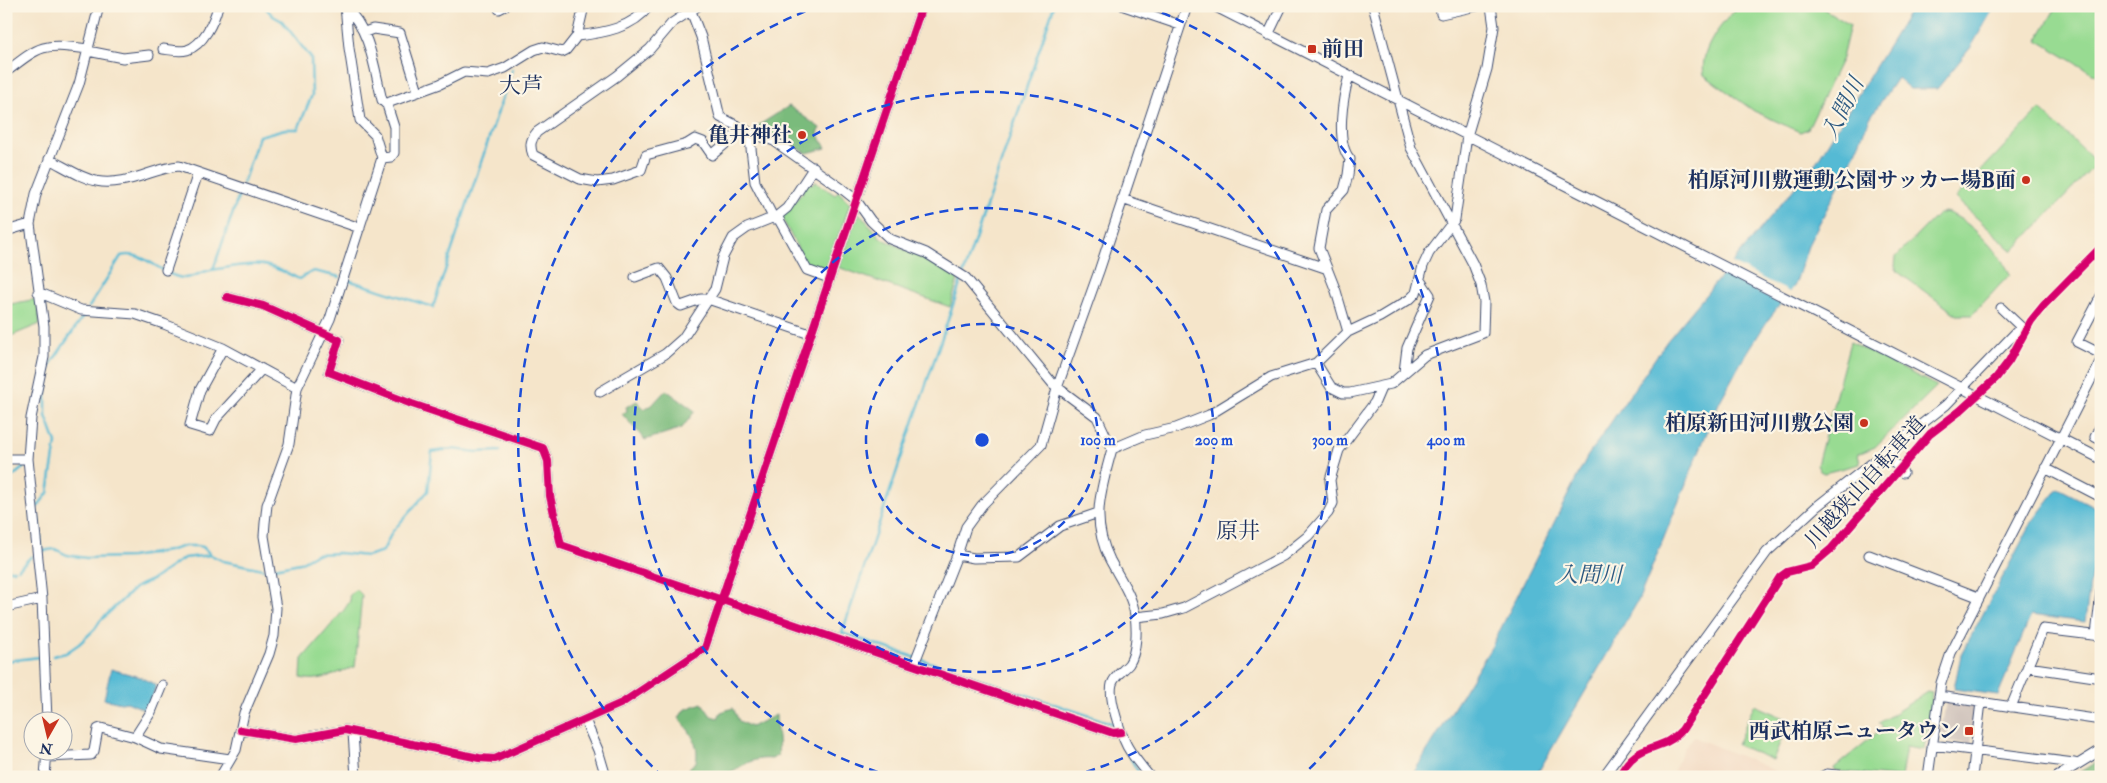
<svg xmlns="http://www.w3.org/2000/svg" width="2107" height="783" viewBox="0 0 2107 783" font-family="'IM FELL Double Pica','Noto Serif JP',serif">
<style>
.built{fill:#f1d5bd}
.industrial{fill:#cec1ba}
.green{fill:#98db92;stroke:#5a8578}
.forest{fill:#7abb7c;stroke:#4a756d}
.water{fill:#55bad4;stroke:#387499}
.pier{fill:#f5e5ca}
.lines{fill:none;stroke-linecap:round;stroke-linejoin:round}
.stream{stroke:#55bad4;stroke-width:2.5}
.minor-casing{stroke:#3c4a6e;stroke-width:11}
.minor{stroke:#fff;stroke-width:9}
.cycleway-casing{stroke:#fcf5e5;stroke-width:11}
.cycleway{stroke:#d6006c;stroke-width:8}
.ring{fill:none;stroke:#1d4ed8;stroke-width:2.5;stroke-dasharray:9 6}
.poi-dot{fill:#c8321e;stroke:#fcf5e5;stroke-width:2}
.labels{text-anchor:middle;stroke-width:4.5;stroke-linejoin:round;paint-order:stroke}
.poi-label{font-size:21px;font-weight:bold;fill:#1b2f5e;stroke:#fcf5e5;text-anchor:end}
.street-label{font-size:21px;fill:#1b2f5e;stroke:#fcf5e5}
.neighbourhood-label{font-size:22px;fill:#1b2f5e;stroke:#fcf5e5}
.water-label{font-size:22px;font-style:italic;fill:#2c5981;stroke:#fcf5e5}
.centre{fill:#1d4ed8;stroke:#fcf5e5;stroke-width:2.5}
.ring-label{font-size:15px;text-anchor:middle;font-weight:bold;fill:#1d4ed8;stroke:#fcf5e5;stroke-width:4.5;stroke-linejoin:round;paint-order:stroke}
</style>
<rect width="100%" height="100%" fill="#fcf5e5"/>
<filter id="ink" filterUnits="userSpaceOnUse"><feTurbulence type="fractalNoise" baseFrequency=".02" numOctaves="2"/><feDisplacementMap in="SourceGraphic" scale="10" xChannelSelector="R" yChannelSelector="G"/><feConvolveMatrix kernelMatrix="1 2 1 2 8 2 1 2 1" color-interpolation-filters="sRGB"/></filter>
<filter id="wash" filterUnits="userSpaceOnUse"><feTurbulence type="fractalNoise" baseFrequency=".0096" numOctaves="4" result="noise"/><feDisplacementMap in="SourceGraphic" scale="20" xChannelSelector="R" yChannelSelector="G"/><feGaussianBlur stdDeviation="1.12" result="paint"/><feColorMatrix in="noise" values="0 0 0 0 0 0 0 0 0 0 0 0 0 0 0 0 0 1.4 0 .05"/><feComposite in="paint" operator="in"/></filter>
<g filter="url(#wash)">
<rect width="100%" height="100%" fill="#f5e5ca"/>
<path class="built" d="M1694,737L1776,771L1773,777H1671L1685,746Z"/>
<path class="industrial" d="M1946,700L1975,704L1977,706L1971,744L1940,740Z"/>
<path class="green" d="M1739,6H1819L1850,25L1842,58L1808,129L1800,132L1754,111L1704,75C1699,49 1722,23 1739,6Z
M2057,6H2101V78L2037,40Z
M2040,109L2097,163L2013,251L1955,198Z
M808,178L811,184L816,182L835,195L838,191L850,204L826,274L809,270L781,216L803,192L802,188Z
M1945,212C1967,217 2000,253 2010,274L1972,315H1957L1898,272L1895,267L1896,257L1938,214Z
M856,214L861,215L881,238L941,267L958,279L950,307L838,267Z
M36,299L40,324L6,338V305Z
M1850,342L1937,386L1875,447L1858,454L1860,464L1824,473L1820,471L1817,465Z
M356,589L362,595L355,667C337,672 321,683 301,678L302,659L344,610L350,601L349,596Z
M1927,692L1932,693L1924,750L1906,747L1901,777L1835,771L1834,768L1883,728L1879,723Z
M1754,705L1789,720L1773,760L1737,745Z"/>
<path class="forest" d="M789,106L820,128L818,134L826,148L807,153L756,127Z
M666,390L695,411L682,428L645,440L622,414L627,411L626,407L637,401L644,409L653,404Z
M702,703L711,716L718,718L721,712L733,708L739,721L751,727L776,715C776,729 780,742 778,755L772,759C746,756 738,773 716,777C707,779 694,777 684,777L690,767L696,762C700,744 690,731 679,718L684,710Z
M2101,759V777H2072L2099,760Z"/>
<path class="water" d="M1913,6H1995L1971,47L1937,89H1910L1897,78L1870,118L1848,168L1809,243L1795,285L1768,320L1740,364L1719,403L1638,601L1540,769L1535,777H1411L1492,646L1587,457L1667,341L1817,161Z
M2058,488L2101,510V539L2091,577L2085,622L2031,615L1998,695L1954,689L1961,655L2032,522Z
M111,669L140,677L156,685L148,711L127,702L121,703L104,699Z"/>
<path class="pier" d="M1730,262L1792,293L1783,305L1721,273Z"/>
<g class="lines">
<path class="stream" d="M1054,6L842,633L1114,724
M243,183L259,136L285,129H298L312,95L311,58L282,21L273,16L264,6
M211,270L214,267L240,192
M348,280L433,307L512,69
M89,307L121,256C144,249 162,277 185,278C194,278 202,271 211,270C254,264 258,258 299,279L313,271L340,277
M6,482L24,467
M37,507L48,493L56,443L46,416V384L50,365L86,312
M38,518L42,551L55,549L67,555L86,558L131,557L168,551L185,546H197L203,547L211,555
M274,568L300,563L316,554L339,553L367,556L383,551L392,532L428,491L432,452L452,449L477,452L500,451
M18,569L32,556
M6,570H14
M53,656L66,653L79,644L95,629L100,621L136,587L152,580L184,558L211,555L223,561L263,569
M6,661L40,657
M1131,759L1141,777"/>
</g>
</g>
<g filter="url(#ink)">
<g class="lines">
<g class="minor-casing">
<path id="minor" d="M689,6L701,37L720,117L749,132L774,141L841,188L856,200L871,221L890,239L926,253L966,278L1053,384L1097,417L1112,449
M698,6L672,23L650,49L617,76L537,132C531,139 529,145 533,155L580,179L597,182L613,180L641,170L646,155L687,144L695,139L703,142L712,155L737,134L740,128
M1124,6L1180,25
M1214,6L2101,459
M1440,6L1441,14L1477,6
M345,7C371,30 374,68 382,100L387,105
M499,9L505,6
M365,32L373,29L400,33L418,91
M1268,35L1282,6
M577,36L584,6
M163,49C171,50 179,52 187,50C203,45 214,22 218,6
M88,51L123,58L149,55
M6,72C43,43 43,44 88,49
M749,132L755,182L774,219
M382,158L391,157L394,153V127L387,105L390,102L440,84L464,72L488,74L505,68L534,50L543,47L562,52L566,50L577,36C603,33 633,28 649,6
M49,159C87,179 97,190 141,176C154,172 166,167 179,166L360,228
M1122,199L1325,268
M777,216L807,270L829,278
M6,231L30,224
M166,270L198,173
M635,277L659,268L667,278L677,303L681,306L701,299H708L810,334
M38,292L81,310L135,314L164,324L223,348L297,388L289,444L267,505L265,523L264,536L276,608L274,636L269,654L244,713L236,750L220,777
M2101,296L2077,342L2101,354
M227,297L263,306L339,340L329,372L412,404L543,448L548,461L550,496L561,545L1113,733L1121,732
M1348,332L1336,291L1319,248L1326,210L1344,190L1348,175L1350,159C1335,142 1343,97 1349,76
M223,348L200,390L190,425L210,431L216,419L262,369
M1316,363L1331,387L1343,393H1350L1391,384L1425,355L1483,333L1484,302L1481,285L1473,264L1411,148L1373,6
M1404,372L1407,348L1430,295L1420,280
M297,388L330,319L382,158L375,135L360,120L349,48L345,6
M600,392L665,354L683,338L715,289L723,257L733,238L747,228L777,216L787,208L814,167
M2101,425L2095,437L2101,440
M1882,455L1901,468L1903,473
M6,459H28
M2045,468L2101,497
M957,555L974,558L1019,557L1060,526L1098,513
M1869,555L1978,597
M6,607L42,599
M1135,617L1163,614L1184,608L1283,556L1308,536L1328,513L1333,503L1330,480L1339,450L1375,402L1381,388
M2096,635L2101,591
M914,664L957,555L966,527L982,505L1041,445L1057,388L1099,271L1187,6
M2028,667L2101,678
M1939,696L2101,720
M2011,707L2043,629L2101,636
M47,720L42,599L28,459L31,418L44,357V326L30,224L36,194L79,84L99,6
M585,720L598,750L606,777
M241,730L296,739L345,730L479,758L495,759L622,703L705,648L922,6
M353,733L356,777
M135,737L151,712L162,685
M1932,745L2074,763L2077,765
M47,757L91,755L94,751L98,729L101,728L135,737L161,749L230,759
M45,777L47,750
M1150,777C1142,767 1133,757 1127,746C1121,734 1108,698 1112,684C1114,676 1124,670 1129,664C1137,652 1137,629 1135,615C1132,595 1119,577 1110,560C1090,520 1101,490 1112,449L1145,435L1176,428L1209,415L1271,377L1316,363L1348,332L1380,317L1410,299L1416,293L1423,266L1429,253L1455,219L1467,136L1487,69L1494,27L1491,6
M1603,777L1767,552L1816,507L1946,405L2021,327L2001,308
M1821,777L1827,774L1855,777
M1928,777L1941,683L1951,653L2101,360
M1972,777L1981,702
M2057,777L2101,750"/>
</g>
<use href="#minor" class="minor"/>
<g class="cycleway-casing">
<path id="cycleway" d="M227,297L263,306L339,340L329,372L412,404L543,448L548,461L550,496L561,545L1113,733L1121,732
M241,730L296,739L345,730L479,758L495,759L622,703L705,648L922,6
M1619,777C1637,739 1660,755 1682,730L1780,577L1787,572L1811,566L1831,549L1930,434L1960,411L1996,378L2009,361L2031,321L2044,305L2101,247"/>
</g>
<use href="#cycleway" class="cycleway"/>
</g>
</g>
<g class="ring">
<circle cx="982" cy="440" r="116"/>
<circle cx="982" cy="440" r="232"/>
<path d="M892 776A348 348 0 1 1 1072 776"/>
<path d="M663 777A464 464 0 0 1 816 7M1148 7A464 464 0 0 1 1301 777"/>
</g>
<g class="poi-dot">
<rect x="1307" y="44" width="10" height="10" rx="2.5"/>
<circle cx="802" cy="135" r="5"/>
<circle cx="2026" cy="180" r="5"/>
<circle cx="1864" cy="423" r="5"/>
<rect x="1964" y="726" width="10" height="10" rx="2.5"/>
</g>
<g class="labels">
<g class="poi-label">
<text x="1322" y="56" text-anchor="start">前田</text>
<text x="792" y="142">亀井神社</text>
<text x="2016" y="187">柏原河川敷運動公園サッカー場B面</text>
<text x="1854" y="430">柏原新田河川敷公園</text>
<text x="1959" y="738">西武柏原ニュータウン</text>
</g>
<g class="street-label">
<text transform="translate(1865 482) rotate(-48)" y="7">川越狭山自転車道</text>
</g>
<g class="neighbourhood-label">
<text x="521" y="93">大芦</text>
<text x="1238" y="538">原井</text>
</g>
<g class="water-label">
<text transform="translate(1842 108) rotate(-63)" y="8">入間川</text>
<text x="1589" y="582">入間川</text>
</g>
</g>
<circle cx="982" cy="440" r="8" class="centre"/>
<g class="ring-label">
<text x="1098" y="445">100 m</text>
<text x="1214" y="445">200 m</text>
<text x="1330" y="445">300 m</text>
<text x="1446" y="445">400 m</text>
</g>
<rect width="2107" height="783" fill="none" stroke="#fcf5e5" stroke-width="25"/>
<g transform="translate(48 736) rotate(188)"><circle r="24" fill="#fcf5e5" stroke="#a2a6af"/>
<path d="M0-4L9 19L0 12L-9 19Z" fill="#c8321e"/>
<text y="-8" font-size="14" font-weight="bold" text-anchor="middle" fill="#1b2f5e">N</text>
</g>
</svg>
